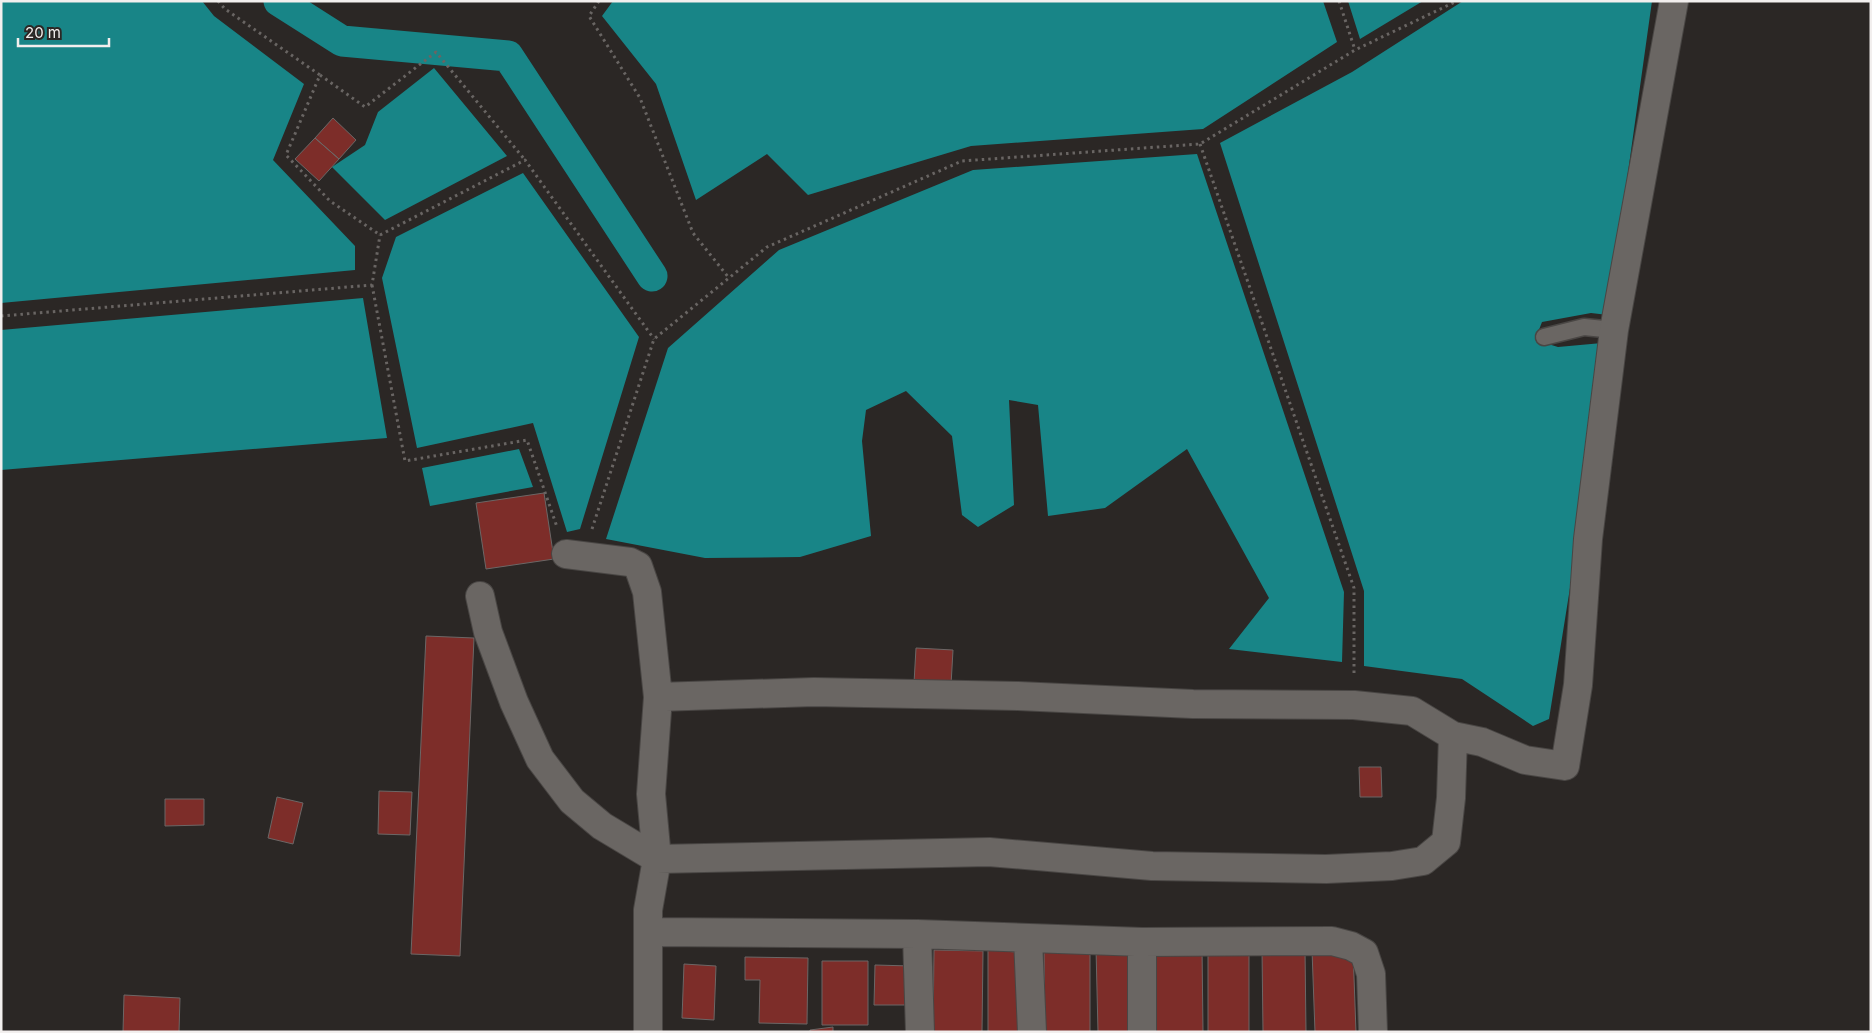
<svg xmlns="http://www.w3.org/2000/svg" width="1872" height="1033" viewBox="0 0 1872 1033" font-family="Inter,sans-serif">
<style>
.water{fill:#188587}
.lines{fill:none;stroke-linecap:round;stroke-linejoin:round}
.canal{stroke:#188587;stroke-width:31}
.building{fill:#7d2d29;stroke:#6c6766}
.lane-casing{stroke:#494644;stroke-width:19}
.street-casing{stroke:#494644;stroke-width:30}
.path{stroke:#696563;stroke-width:3;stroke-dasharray:2.5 4;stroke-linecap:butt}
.lane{stroke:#6a6663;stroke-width:16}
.street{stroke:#6a6663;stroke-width:28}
</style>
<rect width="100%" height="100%" fill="#2b2725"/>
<path class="water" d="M1,1H202L214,16L304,84L273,160L355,246V270L1,303Z
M613,1H1323L1337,42L1203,129L971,146L808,195L767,154L696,200L656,84L602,16Z
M1348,1H1423L1360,39Z
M1463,1H1652L1608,315L1591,313L1542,322L1535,340L1558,347L1602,343L1578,538L1549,719L1533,726L1462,679L1364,666V591L1220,143L1352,72Z
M434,68L507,156L385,220L332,167L365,145L378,112Z
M1197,154L1344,592L1342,662L1229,649L1269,598L1187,449L1105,508L1048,516L1038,405L1009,400L1014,505L978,527L962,515L952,436L906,391L866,410L862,441L871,536L800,557L705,558L606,539L668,348L779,250L973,170Z
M523,173L639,337L580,529L567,532L533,423L417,448L382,278L396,237Z
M363,298L387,438L1,470V330Z
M519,449L533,487L430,506L422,468Z"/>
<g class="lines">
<path class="canal" d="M279,1L342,41L508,56L652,276"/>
</g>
<path class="building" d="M333,118L356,140L339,159L315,138Z
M315,138L339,159L319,181L295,159Z
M544,493L554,559L486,569L476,503Z
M426,636L474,638L460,956L411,954Z
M916,648L953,650L951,685L914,683Z
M1359,767H1381L1382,797H1360Z
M379,791L412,792L410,835L378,834Z
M277,797L303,803L293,844L268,838Z
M165,799H204V825L165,826Z
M1137,947L1135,1032H1098L1096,948Z
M1156,947H1202L1203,1032H1156Z
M1208,948H1249V1032H1208Z
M988,949L1023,953L1025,1032H988Z
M1044,949H1090V1032H1045Z
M1262,949H1305L1306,1032H1263Z
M934,950L983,951L982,1032H933Z
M1312,950H1353L1356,1032H1315Z
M745,957L808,958L807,1024L759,1023L760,980H745Z
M822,961H868V1025H822Z
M684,964L716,966L714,1020L682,1018Z
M875,965L911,966L910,1005H874Z
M124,995L180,998L179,1032H123Z
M833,1027V1032H810V1030Z"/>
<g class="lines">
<g class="lane-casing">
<path id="lane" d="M1544,337L1584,327L1614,330"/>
</g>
<g class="street-casing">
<path id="street" d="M566,554L630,562L638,566L647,592L658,697L651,794L657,859L648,910V1032
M480,596L488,632L514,702L540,759L572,801L602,826L657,859L989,852L1152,866L1326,869L1392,866L1423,861L1446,842L1451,798L1453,736
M658,697L814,692L1018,696L1193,704L1354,705L1412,711L1453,736L1482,742L1525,760L1565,766L1578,685L1588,539L1614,330L1674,1
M649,932L917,934L1142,942L1332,941L1351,946L1364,953L1371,974L1373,1032
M917,934L920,1032
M1028,939L1032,1032
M1142,942V1032"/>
</g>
<path class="path" d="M218,1L225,9L320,75L286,155L330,201L380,235
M599,1L589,16L640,98L693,233L729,278
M1339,1L1355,50
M320,75L365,107L436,52L525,160
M1200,144L1354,588V677
M380,235L525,160L654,339
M372,285L405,461L527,440L557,527
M1,316L372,285L380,235
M592,529L654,339L767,247L962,161L1200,144L1355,50L1457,1"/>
<use href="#lane" class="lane"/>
<use href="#street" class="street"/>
</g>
<rect width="1872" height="1033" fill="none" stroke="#f2efee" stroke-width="5"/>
<path d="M18 38v8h91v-8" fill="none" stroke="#f2efee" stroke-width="2.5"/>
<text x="25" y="38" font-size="15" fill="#f2efee" stroke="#2b2725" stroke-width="4" paint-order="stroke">20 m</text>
</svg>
